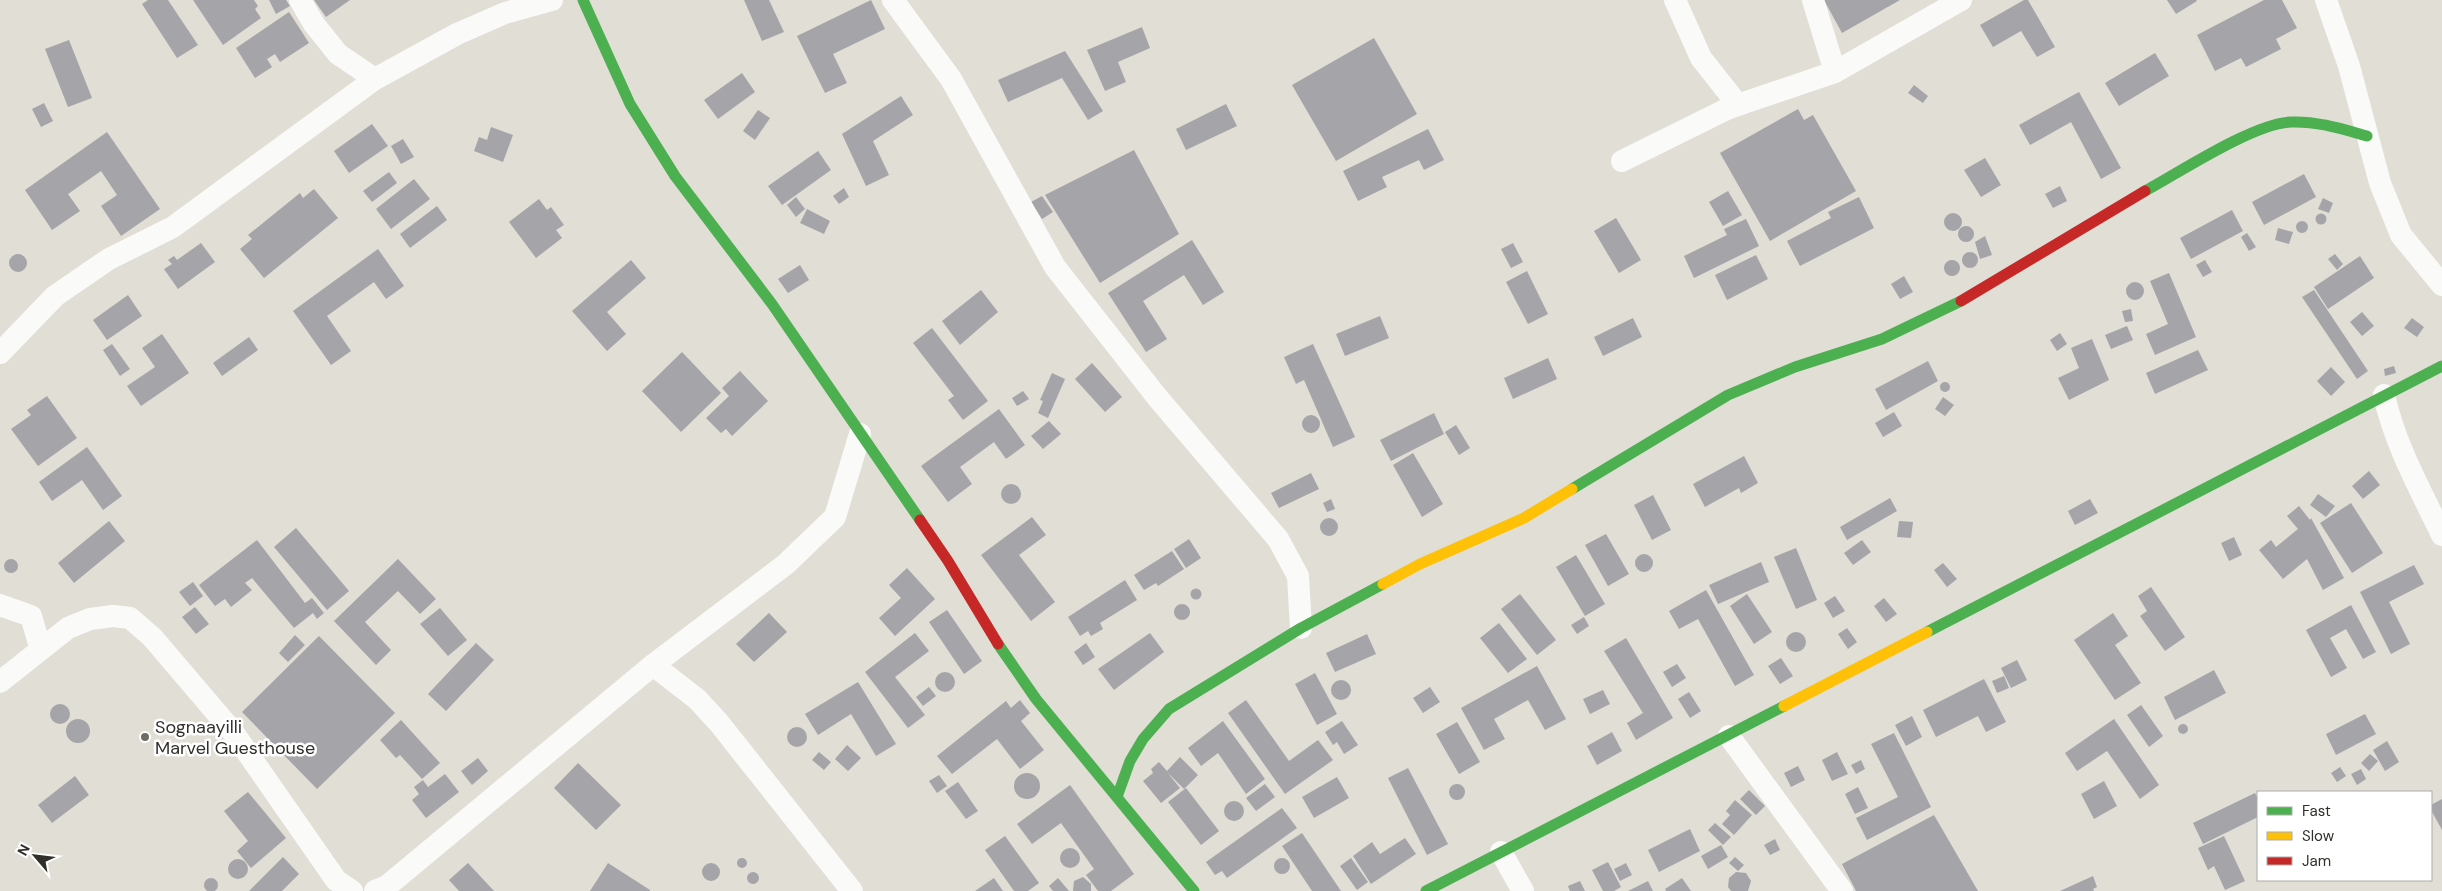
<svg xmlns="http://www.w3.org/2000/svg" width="2442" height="891" viewBox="0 0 2442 891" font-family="'DM Sans',sans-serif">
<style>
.building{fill:#a5a4a8}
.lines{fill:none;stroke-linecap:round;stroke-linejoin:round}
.street{stroke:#fafaf9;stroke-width:22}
.fast{stroke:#4caf50;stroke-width:11}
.slow{stroke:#ffc107;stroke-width:11}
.jam{stroke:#c62828;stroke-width:11}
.poi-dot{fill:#6e6c65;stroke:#fff;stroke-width:2}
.labels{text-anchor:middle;stroke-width:5;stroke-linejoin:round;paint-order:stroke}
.poi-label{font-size:18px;fill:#302f29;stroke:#fff;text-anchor:start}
</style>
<rect width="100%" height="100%" fill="#e0ded5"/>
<path class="building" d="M148,0H168L198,45L177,58L142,4Z
M193,0H254L258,6L255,9L261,18L223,45Z
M269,0H286L290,6L276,14Z
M314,0H350L326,17Z
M744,0H769L784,32L762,41Z
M871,0L885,29L833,54L847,83L825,93L797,36Z
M1824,0H1900L1842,33Z
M2024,0H2028L2055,47L2037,57L2021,31L1993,47L1980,25Z
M2167,0H2196L2197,1L2176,14Z
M2264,0H2282L2297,28L2276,39L2281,49L2246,67L2241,58L2215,71L2197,35Z
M289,12L309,43L280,62L275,54L267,59L272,67L255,78L236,48Z
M1142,27L1150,48L1118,62L1126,82L1105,91L1087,50Z
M1374,38L1417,114L1336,161L1292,85Z
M69,40L92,98L68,107L45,49Z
M1065,51L1103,111L1088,120L1062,78L1008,102L998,80Z
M2155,53L2169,76L2119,106L2105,83Z
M742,73L755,92L718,119L704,100Z
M1914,85L1928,96L1923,103L1908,93Z
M2079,92L2121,168L2101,179L2071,122L2030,145L2019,125Z
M901,96L913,115L873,141L889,175L866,186L842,134Z
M44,103L53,121L41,127L32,109Z
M1226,104L1237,126L1186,150L1176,129Z
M1798,109L1804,120L1813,115L1856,191L1770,241L1720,153Z
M758,110L770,118L755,140L743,131Z
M372,124L388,146L349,173L334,151Z
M491,127L513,135L503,162L474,151L479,137L487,140Z
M1428,129L1444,160L1424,170L1419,160L1382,177L1387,187L1358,201L1343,171Z
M107,132L160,209L121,236L101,206L117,195L101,171L68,194L80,211L52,230L25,190Z
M403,139L414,157L401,164L391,146Z
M1134,150L1179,234L1100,283L1045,195Z
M818,151L831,170L782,205L768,186Z
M1985,158L2001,185L1981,197L1964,170Z
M389,172L397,183L372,202L363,191Z
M2304,174L2316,197L2264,225L2252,202Z
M414,179L430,199L391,229L376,209Z
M2060,186L2067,201L2053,208L2045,194Z
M844,188L849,197L839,204L833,196Z
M314,189L338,218L264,278L240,249L252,239L248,235L300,193L303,198Z
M1728,191L1742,215L1723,226L1709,202Z
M1042,196L1053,212L1042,219L1031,202Z
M796,197L805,209L796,217L787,205Z
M1859,197L1874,228L1800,266L1787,241L1831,218L1828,212Z
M2323,198L2333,203L2329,213L2318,209Z
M539,199L547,210L551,207L564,225L556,230L562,238L536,258L509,222Z
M437,206L447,220L410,248L400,234Z
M807,209L830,221L824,234L800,223Z
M2232,210L2243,231L2191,259L2180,238Z
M1944 222a9 9 0 1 1 18 0a9 9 0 1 1-18 0Z
M2315.5 219a5.5 5.5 0 1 1 11 0a5.5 5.5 0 1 1-11 0Z
M1616,218L1641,260L1619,273L1594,231Z
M1746,219L1759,246L1694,278L1684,256L1727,235L1724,229Z
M2296 227a6 6 0 1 1 12 0a6 6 0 1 1-12 0Z
M1958 234a8 8 0 1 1 16 0a8 8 0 1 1-16 0Z
M2278,228L2293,232L2289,244L2275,240Z
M2247,233L2256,247L2249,251L2241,237Z
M1985,236L1992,255L1980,259L1975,242Z
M1192,240L1224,292L1203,305L1184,275L1143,301L1167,339L1146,352L1108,293Z
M201,243L215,262L178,289L164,269L172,264L168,260L174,256L177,260Z
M1513,243L1523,262L1511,268L1501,249Z
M378,249L404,286L386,299L374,282L327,316L351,351L331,365L293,311Z
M1962 260a8 8 0 1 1 16 0a8 8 0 1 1-16 0Z
M2335,254L2343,264L2337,270L2328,259Z
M9 263a9 9 0 1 1 18 0a9 9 0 1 1-18 0Z
M1756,255L1768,279L1727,300L1715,275Z
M2360,256L2374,278L2328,309L2314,287Z
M631,260L646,278L607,312L626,334L607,351L572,311Z
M2205,260L2212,272L2203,277L2196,265Z
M1944 268a8 8 0 1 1 16 0a8 8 0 1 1-16 0Z
M800,265L809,280L788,293L778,279Z
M1527,271L1548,314L1528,324L1506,282Z
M2169,273L2196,337L2155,355L2146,334L2168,324L2150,281Z
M1904,276L1913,292L1900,299L1891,284Z
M2126 291a9 9 0 1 1 18 0a9 9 0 1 1-18 0Z
M981,290L998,312L960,345L942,321Z
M2314,290L2368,371L2357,379L2302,297Z
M128,295L142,316L107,340L93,320Z
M2131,309L2133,321L2125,322L2122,311Z
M2362,312L2374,326L2362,336L2350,322Z
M1380,316L1389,338L1345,356L1336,334Z
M1633,318L1642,337L1603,356L1594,337Z
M2412,318L2424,327L2417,337L2404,328Z
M2127,326L2133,340L2111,349L2105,335Z
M932,328L988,401L963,420L948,400L954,396L913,343Z
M2060,333L2067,344L2057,351L2050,340Z
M162,334L189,373L141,406L127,386L155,367L142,348Z
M249,337L258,350L222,376L213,363Z
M2092,339L2109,380L2069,400L2058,378L2079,368L2071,348Z
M112,344L130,369L120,376L103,350Z
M1313,344L1355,437L1333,447L1304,380L1296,384L1284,357Z
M2198,350L2208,370L2155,394L2146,373Z
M682,352L721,393L681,432L642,391Z
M1548,358L1557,379L1513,399L1504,378Z
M1928,361L1938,381L1886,410L1875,389Z
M1092,363L1122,397L1105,412L1075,379Z
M2394,366L2396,373L2385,376L2384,369Z
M2331,367L2345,382L2331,396L2317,381Z
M740,371L768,401L732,436L726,429L721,433L706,418L729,396L722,388Z
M1052,373L1065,379L1048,418L1038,413L1043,401L1040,400Z
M1940 387a5 5 0 1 1 10 0a5 5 0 1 1-10 0Z
M1023,391L1029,399L1017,406L1012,398Z
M47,396L77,438L38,466L11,429L31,415L27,410Z
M1943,397L1954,405L1945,416L1935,409Z
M999,409L1025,445L1006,459L994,442L960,467L972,484L948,502L921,466Z
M1894,412L1902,426L1883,437L1875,423Z
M1434,413L1444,434L1391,461L1380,440Z
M1302 424a9 9 0 1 1 18 0a9 9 0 1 1-18 0Z
M1049,421L1061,434L1043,449L1031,436Z
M1456,425L1470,448L1459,455L1445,432Z
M87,447L122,496L103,510L82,480L52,501L39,482Z
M1413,453L1443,504L1422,517L1393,465Z
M1744,456L1758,483L1741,493L1739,488L1705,507L1693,484Z
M2369,471L2380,485L2363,499L2352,486Z
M1311,473L1319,489L1279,508L1271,493Z
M1001 494a10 10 0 1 1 20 0a10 10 0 1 1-20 0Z
M2318,494L2335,506L2326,517L2310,505Z
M1653,495L1671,530L1652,540L1634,505Z
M1890,498L1897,511L1847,540L1840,527Z
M1331,499L1335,509L1327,512L1323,503Z
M2090,499L2098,513L2075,525L2068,511Z
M2351,503L2383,553L2352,573L2320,523Z
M2299,506L2310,520L2311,518L2344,578L2323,590L2307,559L2283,579L2259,550L2271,540L2276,547L2298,529L2287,516Z
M1032,517L1046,535L1019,555L1055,602L1031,621L981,555Z
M1320 527a9 9 0 1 1 18 0a9 9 0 1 1-18 0Z
M109,521L125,541L74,583L58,563Z
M1899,521L1913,522L1911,538L1897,537Z
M296,528L349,591L327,610L274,547Z
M1606,534L1629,574L1608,586L1585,545Z
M2234,537L2242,555L2229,561L2221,543Z
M1189,539L1201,558L1186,568L1174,549Z
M257,540L305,603L312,598L324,613L317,619L313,613L294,628L252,578L245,583L252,590L231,607L225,599L215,606L199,585Z
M1862,540L1871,552L1853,565L1844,553Z
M1796,548L1817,600L1796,609L1774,557Z
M1172,551L1184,569L1158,586L1156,583L1144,590L1134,575Z
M1635 563a9 9 0 1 1 18 0a9 9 0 1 1-18 0Z
M1576,555L1605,604L1585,616L1556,567Z
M398,559L436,599L420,614L398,591L365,622L391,650L376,665L334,621Z
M4 566a7 7 0 1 1 14 0a7 7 0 1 1-14 0Z
M1761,562L1769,582L1718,604L1709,585Z
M1943,563L1957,579L1947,587L1934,570Z
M2414,565L2424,584L2389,602L2410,644L2391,654L2360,592Z
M907,568L935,599L895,636L879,618L901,598L889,585Z
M1125,580L1137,600L1100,623L1103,629L1091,636L1088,631L1080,636L1068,617Z
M193,582L203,596L190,606L179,592Z
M2151,587L2185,637L2165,651L2140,616L2147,611L2138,596Z
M1190.5 594a5.5 5.5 0 1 1 11 0a5.5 5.5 0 1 1-11 0Z
M1706,590L1754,675L1735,686L1698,619L1679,629L1669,611Z
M1520,594L1556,640L1537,655L1501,609Z
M1747,594L1772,632L1754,644L1730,606Z
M1835,596L1845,611L1833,618L1824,603Z
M1884,598L1897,614L1886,622L1874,606Z
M1174 612a8 8 0 1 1 16 0a8 8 0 1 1-16 0Z
M2351,605L2376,652L2363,659L2346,629L2330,638L2347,668L2331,677L2306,630Z
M195,607L209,624L196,634L182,617Z
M440,608L467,640L448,656L420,624Z
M947,610L982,661L964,674L929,622Z
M769,613L787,632L754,662L736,644Z
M2113,613L2128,636L2115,645L2141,683L2115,700L2074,640Z
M1584,617L1589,626L1577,634L1571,625Z
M1499,623L1527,659L1508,673L1480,638Z
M1847,628L1857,642L1848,649L1838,634Z
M1786 642a10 10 0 1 1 20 0a10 10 0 1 1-20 0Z
M915,633L929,651L895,677L925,715L908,728L865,672Z
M1150,633L1164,652L1114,690L1098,669Z
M1367,634L1376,654L1335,672L1326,653Z
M295,635L305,645L288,662L279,653Z
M319,636L395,713L317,789L242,712Z
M1626,638L1673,718L1636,740L1627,723L1643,713L1604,651Z
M476,643L494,660L446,711L428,694Z
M1086,643L1095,657L1083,665L1074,652Z
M1781,658L1793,676L1780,684L1768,666Z
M2017,660L2027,680L2011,688L2001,668Z
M1677,664L1686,678L1672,687L1663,672Z
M1537,666L1566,719L1545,730L1528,700L1494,719L1505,739L1484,750L1461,708Z
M2214,670L2226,693L2175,720L2164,697Z
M935 682a10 10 0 1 1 20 0a10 10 0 1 1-20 0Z
M1315,673L1337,714L1317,725L1295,684Z
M2004,676L2009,688L1997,693L1992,681Z
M1984,679L2006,722L1986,732L1978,716L1936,737L1923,710Z
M1331 690a10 10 0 1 1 20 0a10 10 0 1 1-20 0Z
M858,682L896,744L876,756L851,714L818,735L805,714Z
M929,687L936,696L923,706L916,697Z
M1430,687L1440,702L1423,713L1413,698Z
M1603,690L1610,704L1590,714L1583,699Z
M1689,692L1701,711L1690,718L1678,699Z
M1020,700L1030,713L1021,721L1044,750L1020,769L997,739L952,774L937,756L1006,701L1011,708Z
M1246,700L1289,761L1318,740L1333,760L1285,794L1228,713Z
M50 714a10 10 0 1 1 20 0a10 10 0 1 1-20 0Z
M2141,705L2163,736L2149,747L2127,715Z
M2365,714L2376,734L2336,755L2326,734Z
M1912,716L1922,737L1906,746L1895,725Z
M66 731a12 12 0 1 1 24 0a12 12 0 1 1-24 0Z
M2114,719L2159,785L2140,799L2107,751L2077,771L2065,753Z
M401,720L440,763L422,779L400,755L396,758L380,740Z
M1223,721L1265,779L1246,794L1218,753L1201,766L1188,748Z
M1342,721L1358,745L1344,754L1337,742L1333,745L1325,732Z
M1457,722L1480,762L1459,774L1436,734Z
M2178 729a5 5 0 1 1 10 0a5 5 0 1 1-10 0Z
M787 737a10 10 0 1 1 20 0a10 10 0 1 1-20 0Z
M1612,732L1622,751L1597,765L1587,746Z
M1894,733L1931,807L1867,840L1856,818L1898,797L1871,744Z
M2387,741L2399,762L2385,771L2373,750Z
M847,745L861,758L848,771L835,759Z
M819,752L831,762L824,770L812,760Z
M1837,752L1848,774L1832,781L1822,760Z
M2370,754L2378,761L2369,771L2361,763Z
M1180,757L1198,775L1184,789L1167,772L1180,788L1161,803L1143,781L1153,773L1151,769L1159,762L1167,771Z
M478,758L488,771L472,785L461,771Z
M1861,760L1865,769L1856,774L1851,765Z
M578,763L621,805L596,830L554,788Z
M1798,766L1805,780L1791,787L1784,773Z
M2340,767L2346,776L2337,782L2331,773Z
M1408,768L1448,844L1427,855L1388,778Z
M2361,769L2366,779L2357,785L2351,774Z
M1014 786a13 13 0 1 1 26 0a13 13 0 1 1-26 0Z
M445,774L459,792L426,818L412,800L419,794L414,787L423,780L428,787Z
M939,775L947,786L937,793L929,781Z
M75,776L89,795L52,823L38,805Z
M1337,777L1349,798L1314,818L1302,797Z
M2104,781L2117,806L2094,819L2081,794Z
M958,782L978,811L966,819L945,791Z
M1449 792a8 8 0 1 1 16 0a8 8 0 1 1-16 0Z
M1265,784L1275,797L1256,811L1246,798Z
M1070,785L1134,874L1111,891H1098L1086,875L1094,869L1061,823L1032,844L1017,824Z
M1858,787L1868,808L1855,814L1845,794Z
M1186,788L1219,831L1201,845L1168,802Z
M1749,790L1765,806L1756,815L1740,799Z
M248,792L286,838L251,868L237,851L248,841L224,811Z
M2255,793L2258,799V817L2203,844L2193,823Z
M2442,799V830L2431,810V805Z
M1735,800L1752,815L1734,835L1722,824L1730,815L1726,811Z
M1224 811a10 10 0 1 1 20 0a10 10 0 1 1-20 0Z
M1282,808L1297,828L1227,878L1222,871L1215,875L1206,862Z
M1934,815L1978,891H1856L1842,864Z
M1715,823L1731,837L1723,845L1708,830Z
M1690,829L1700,851L1659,872L1648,850Z
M1302,833L1341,891H1312L1282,846Z
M1005,836L1039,883L1028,891H1014L985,850Z
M2224,836L2245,881L2225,890L2214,866L2208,870L2198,848Z
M1405,838L1416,854L1371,884L1353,856L1372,842L1380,854Z
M1775,839L1780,850L1770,855L1764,845Z
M1721,845L1728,857L1708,869L1701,856Z
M1060 858a10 10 0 1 1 20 0a10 10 0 1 1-20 0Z
M283,857L299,874L282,891H249Z
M1735,857L1744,865L1738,871L1729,863Z
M1274 866a8 8 0 1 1 16 0a8 8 0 1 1-16 0Z
M1351,858L1368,882L1357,890L1340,866Z
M737 863a5 5 0 1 1 10 0a5 5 0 1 1-10 0Z
M228 869a10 10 0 1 1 20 0a10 10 0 1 1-20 0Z
M1608,862L1621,887L1614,891H1603L1592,870Z
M468,863L494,891H459L449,880Z
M608,863L650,890V891H590Z
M1626,863L1632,875L1620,881L1614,869Z
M702 872a9 9 0 1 1 18 0a9 9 0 1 1-18 0Z
M747 878a6 6 0 1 1 12 0a6 6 0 1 1-12 0Z
M1736,872L1746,873L1751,881L1748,891H1731L1728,887L1729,878Z
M2093,876L2097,887L2093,889L2094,891H2060Z
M1083,877L1091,884V891H1073L1074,881Z
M204 885a7 7 0 1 1 14 0a7 7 0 1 1-14 0Z
M994,878L1003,891H975Z
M1058,878L1069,891H1053L1049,886Z
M1682,878L1691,891H1666L1665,889Z
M1580,881L1585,891H1570L1568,886Z
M1648,881L1653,891H1628Z"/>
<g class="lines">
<path class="street" d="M300,0L314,24L338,54L375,79
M893,0L951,79L1055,267L1157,397L1278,539L1298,576L1301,628
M1675,0L1701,58L1738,105
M1813,0L1835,72
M2326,0L2349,66L2380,183L2401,235L2442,285
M1622,161L1729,108L1835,72L1961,0
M0,353L55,296L109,259L173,227L375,79L457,34L505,13L552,0
M2384,395C2395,445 2420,489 2442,535
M0,605L31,616L40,647
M653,665L697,699L719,723L852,891
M0,682L68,628L90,619L113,616L130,618L152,637L233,732L336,880L352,891
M1729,736L1842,891
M1501,852L1523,891
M375,891L387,886L653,665L786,564L835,517L860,434"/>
<path class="fast" d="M583,0L630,104L675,176L772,304L920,520
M2145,191C2180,172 2254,123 2291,122C2317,121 2342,129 2367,136
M1572,489L1728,395L1795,367L1882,339L1961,301
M1927,632L2442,366
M998,644L1036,699L1194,891
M1117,797L1130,761L1143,739L1169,709L1301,628L1383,584
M1426,891L1784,706"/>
<path class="slow" d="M1383,584L1420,564L1524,518L1572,489
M1784,706L1927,632"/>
<path class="jam" d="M1961,301L2145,191
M920,520L948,561L998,644"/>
</g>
<circle class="poi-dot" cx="145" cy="737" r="5"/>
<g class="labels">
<g class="poi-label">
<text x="155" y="733">Sognaayilli<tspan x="155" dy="21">Marvel Guesthouse</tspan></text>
</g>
</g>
<rect x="2257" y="791" width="175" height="90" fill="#ffffff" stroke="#acaca9"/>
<rect x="2267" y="807" width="25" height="8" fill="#4caf50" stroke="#acaca9"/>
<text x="2302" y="816" font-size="15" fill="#302f29">Fast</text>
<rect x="2267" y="832" width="25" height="8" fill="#ffc107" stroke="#acaca9"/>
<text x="2302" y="841" font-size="15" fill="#302f29">Slow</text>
<rect x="2267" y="857" width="25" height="8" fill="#c62828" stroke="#acaca9"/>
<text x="2302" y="866" font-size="15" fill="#302f29">Jam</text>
<g transform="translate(35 856) rotate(298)" stroke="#ffffff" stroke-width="4" paint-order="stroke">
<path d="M0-4L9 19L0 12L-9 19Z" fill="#302f29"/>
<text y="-8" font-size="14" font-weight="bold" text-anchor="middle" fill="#302f29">N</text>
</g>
</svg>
